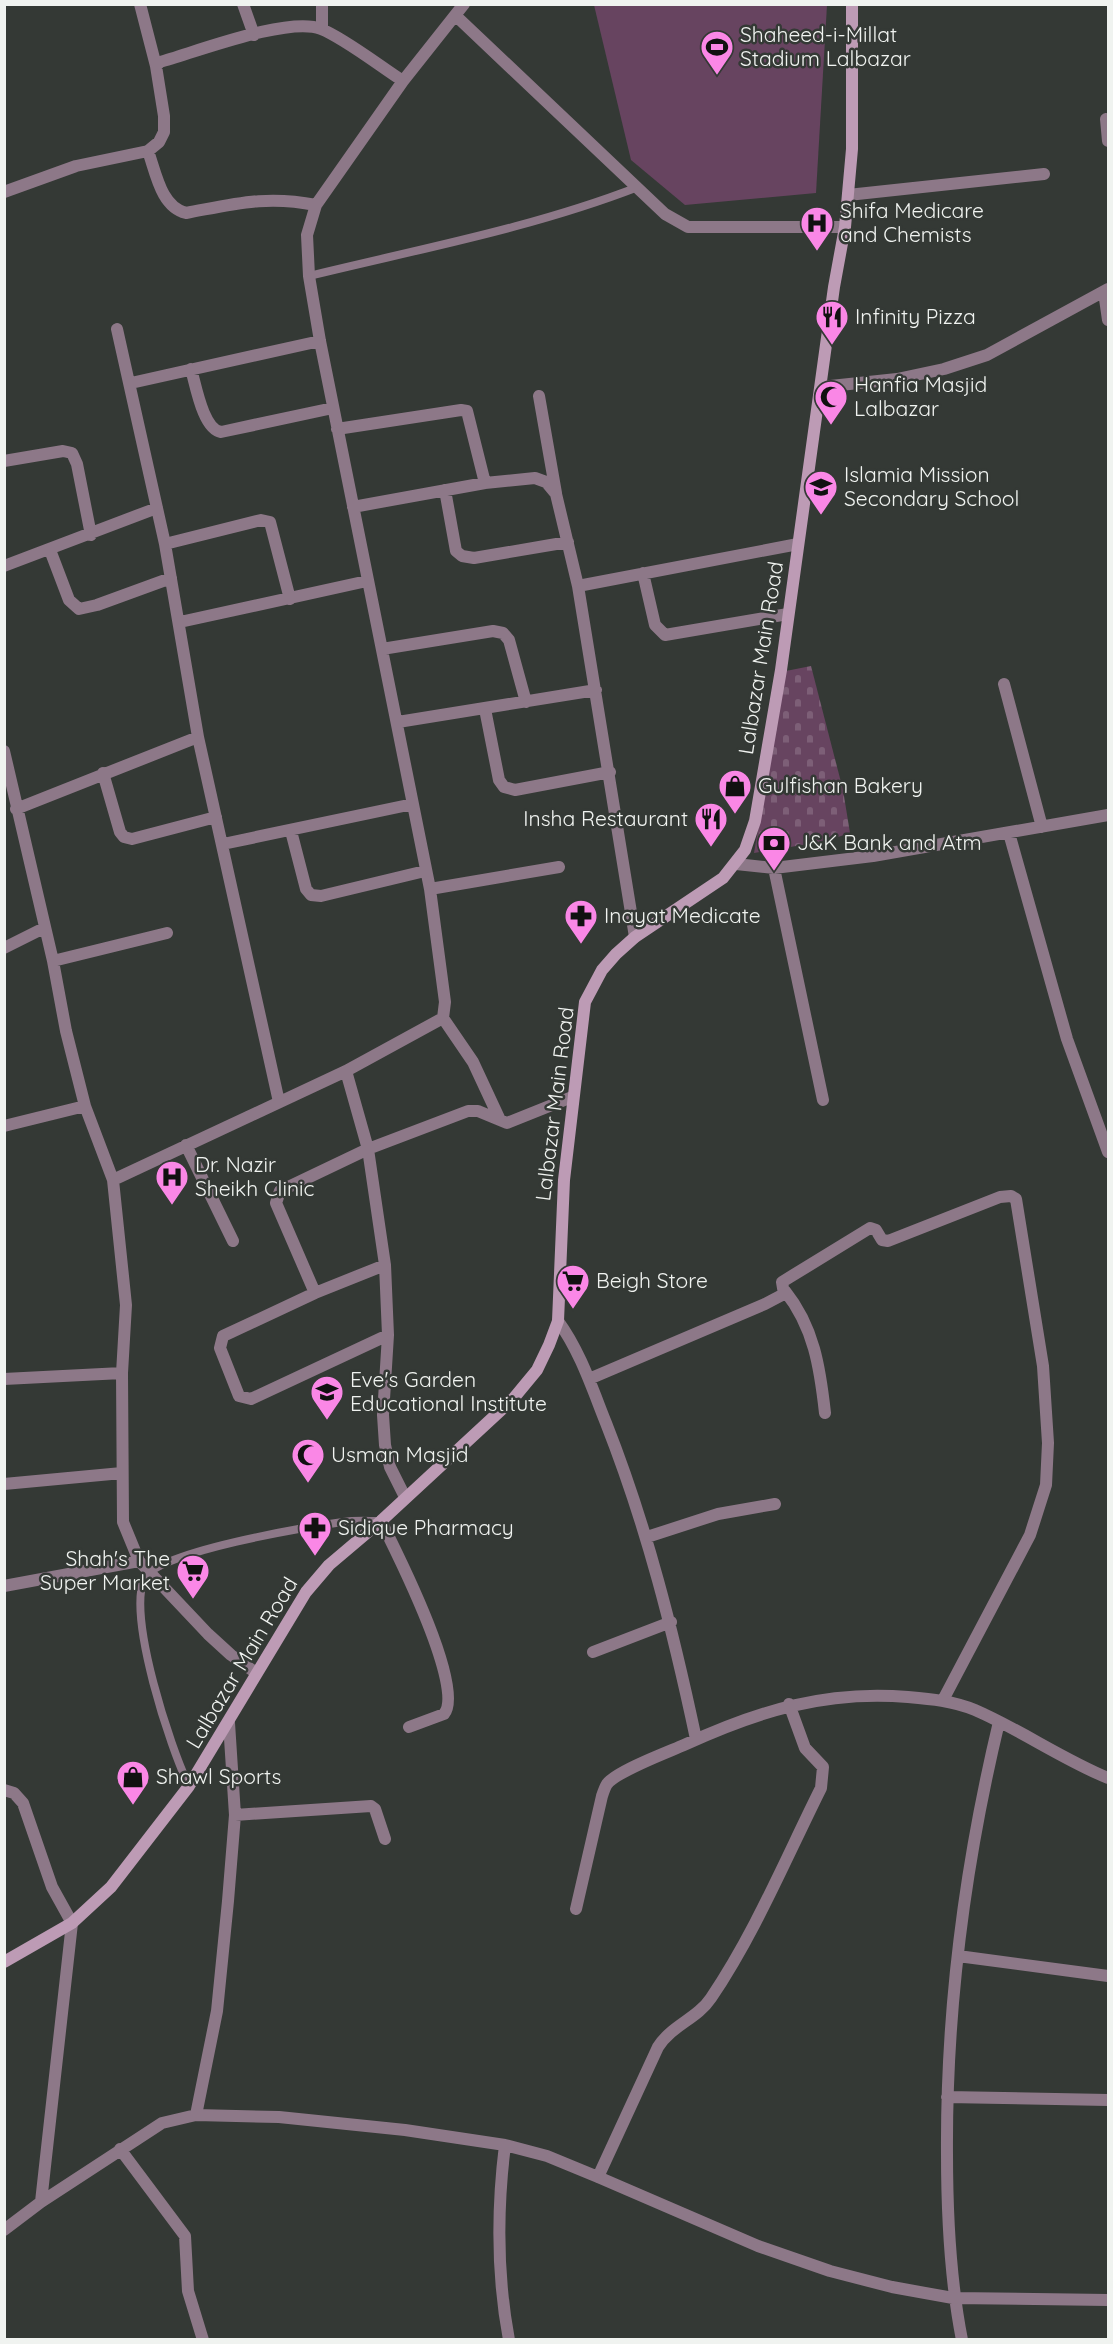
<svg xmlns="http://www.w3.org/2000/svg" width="1113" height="2344" viewBox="0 0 1113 2344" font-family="Quicksand,sans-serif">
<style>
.cemetery{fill:url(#cemetery-stones)}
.green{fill:#674460}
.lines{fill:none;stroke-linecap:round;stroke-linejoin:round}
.lane{stroke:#8d7888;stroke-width:8}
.street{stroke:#8d7888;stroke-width:12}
.secondary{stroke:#bd9bb5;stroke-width:12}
.labels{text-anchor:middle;stroke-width:5;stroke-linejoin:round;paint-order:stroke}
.poi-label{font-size:21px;fill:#f0f3f0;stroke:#343935;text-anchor:start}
.street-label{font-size:21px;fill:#f0f3f0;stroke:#343935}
</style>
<defs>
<pattern id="cemetery-stones" width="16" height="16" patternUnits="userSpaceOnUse" patternTransform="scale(1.5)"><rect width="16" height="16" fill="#674460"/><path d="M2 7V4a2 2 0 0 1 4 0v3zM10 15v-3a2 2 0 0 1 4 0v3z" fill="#7d5f77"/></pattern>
</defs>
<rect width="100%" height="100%" fill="#343935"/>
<path class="cemetery" d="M811,666L843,790L850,833L826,841L754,853L786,671Z"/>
<path class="green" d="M594,5H827L816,193L685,205L631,160Z"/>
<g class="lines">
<path class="lane" d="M309,276C419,249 532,228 638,187
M189,1786C170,1747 128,1619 144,1579C155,1552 311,1526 343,1522C355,1520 367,1521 379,1521"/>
<path class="street" d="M243,4L254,35
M322,4V29
M456,16L665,214L688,227H845
M156,66L160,62C196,52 289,16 321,29C344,38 381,67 403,81
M1106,119L1108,141
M148,151C156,173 161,207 186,213C235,204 266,195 316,205
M4,192L76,166L148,151L159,142L164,132V116L156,66L140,4
M848,195L1044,174
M1104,292L1108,320
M117,329L165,544L198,737L279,1102
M191,369C196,386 203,429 221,432L333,408
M131,383L320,341
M821,387L897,379L944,369L987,355L1108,289
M539,396L556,493
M337,429L461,410L467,411L485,483
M4,461L63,451L72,453L77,464L91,535
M445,490L456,551L462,556L474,558L568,542
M353,507L485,483L535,478L546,482L556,494L578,586L635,937
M165,544L261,520L270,522L290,599
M50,550L69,600L79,609L97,605L171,578
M4,566L157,508
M643,573L655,625L665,635L788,614
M578,586L798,544
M180,622L367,581
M382,649L493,631L503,633L509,640L526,702
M1004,684L1042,827
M485,709L499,780L504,787L515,790L610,772
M398,722L596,690
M4,751L53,961L66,1031L85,1106L113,1180L126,1305L122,1373L123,1522L139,1561L208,1634L231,1655L256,1673
M103,773L120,832L124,837L132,839L216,817
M16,809L198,737
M291,831L306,889L311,895L321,896L425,871
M1009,833L1067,1039L1108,1152
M223,844L413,804
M736,864L774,868L873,856L1108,815
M774,868L823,1100
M430,889L559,867
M4,948L44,928
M53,961L167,933
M443,1018L473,1062L500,1120
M346,1071L368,1149L385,1265L388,1335L383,1415L385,1445L390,1467L405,1497
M4,1126L85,1106
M186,1145L233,1241
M113,1180L346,1071L443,1018L445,1002L430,889L320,341L309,276L307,235L316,205L403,81L464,4
M385,1265L315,1293L223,1336L220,1348L239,1396L251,1399L388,1335
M785,1291C814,1327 820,1368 825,1413
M315,1293L276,1203L280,1191L368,1149L468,1111H478L507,1123L572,1097
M558,1321C580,1351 592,1388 606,1423C647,1527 673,1631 696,1739
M4,1379L122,1373
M589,1379L765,1304L784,1294L782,1282L870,1228L876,1230L882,1240L888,1241L1000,1197L1011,1196L1016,1199L1043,1366L1048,1443L1046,1485L1030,1535L943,1700
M4,1484L122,1473
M381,1521C396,1551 466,1689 444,1714L409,1727
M647,1537L718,1514L775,1504
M4,1586L139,1561
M593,1652L671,1622
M4,1790L14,1793L23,1803L52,1887L72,1923L41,2202
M235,1815L371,1806L375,1809L385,1839
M576,1909L602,1796C603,1793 605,1787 607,1784C617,1771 668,1752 684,1745C758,1711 826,1690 908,1697C931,1699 953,1701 975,1710C1021,1730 1062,1759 1108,1778
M958,1956L1108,1976
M947,2097L1108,2100
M196,2115L217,2011L228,1901L235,1815L229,1723
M505,2145C497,2209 497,2276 509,2340
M120,2149L185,2236L188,2291L203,2340
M598,2177L658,2047C672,2025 697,2019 711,1998C755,1933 786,1858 821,1788L823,1767L805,1748L789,1704
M4,2230L41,2202L162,2123L196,2115L279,2117L405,2130L505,2145L547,2156L598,2177L758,2246L830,2271L892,2287L953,2298L1108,2300
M962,2340C950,2279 947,2216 947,2154C946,2008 965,1864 999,1722"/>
<path class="secondary" d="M4,1962L72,1923L111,1887L189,1786L306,1592L329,1565L381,1521L513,1399L537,1370L549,1345L558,1321L564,1180L585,1002L602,970L616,954L635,937L723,878L745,850L755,821L781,670L834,287L845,227L852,149V4"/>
</g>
<defs>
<g id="stadium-pin" transform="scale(1.725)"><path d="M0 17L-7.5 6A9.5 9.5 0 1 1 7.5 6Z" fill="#fa87e6" stroke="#343935"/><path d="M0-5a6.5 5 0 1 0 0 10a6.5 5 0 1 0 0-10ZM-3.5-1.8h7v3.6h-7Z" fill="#111"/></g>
<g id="hospital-pin" transform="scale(1.725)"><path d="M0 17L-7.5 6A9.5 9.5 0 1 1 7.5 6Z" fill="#fa87e6" stroke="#343935"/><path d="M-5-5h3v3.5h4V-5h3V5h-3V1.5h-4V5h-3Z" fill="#111"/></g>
<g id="restaurant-pin" transform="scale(1.725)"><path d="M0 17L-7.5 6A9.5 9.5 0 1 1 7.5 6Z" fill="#fa87e6" stroke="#343935"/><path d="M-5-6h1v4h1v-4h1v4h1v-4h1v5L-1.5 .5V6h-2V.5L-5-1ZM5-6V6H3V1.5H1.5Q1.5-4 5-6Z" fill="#111"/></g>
<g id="mosque-pin" transform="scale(1.725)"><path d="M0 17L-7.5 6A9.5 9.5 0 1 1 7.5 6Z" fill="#fa87e6" stroke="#343935"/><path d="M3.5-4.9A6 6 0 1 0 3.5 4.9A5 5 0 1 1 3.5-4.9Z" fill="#111"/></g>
<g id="school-pin" transform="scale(1.725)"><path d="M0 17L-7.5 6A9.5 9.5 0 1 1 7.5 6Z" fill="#fa87e6" stroke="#343935"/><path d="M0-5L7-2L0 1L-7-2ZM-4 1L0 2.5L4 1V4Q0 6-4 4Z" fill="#111"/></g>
<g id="shop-pin" transform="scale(1.725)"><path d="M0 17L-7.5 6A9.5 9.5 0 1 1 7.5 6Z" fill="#fa87e6" stroke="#343935"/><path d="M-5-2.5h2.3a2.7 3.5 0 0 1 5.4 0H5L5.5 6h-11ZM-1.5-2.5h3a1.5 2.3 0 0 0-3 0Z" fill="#111"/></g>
<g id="bank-pin" transform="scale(1.725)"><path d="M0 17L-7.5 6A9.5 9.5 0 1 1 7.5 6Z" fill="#fa87e6" stroke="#343935"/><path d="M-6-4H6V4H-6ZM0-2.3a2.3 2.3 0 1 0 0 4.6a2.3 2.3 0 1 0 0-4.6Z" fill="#111"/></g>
<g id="pharmacy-pin" transform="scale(1.725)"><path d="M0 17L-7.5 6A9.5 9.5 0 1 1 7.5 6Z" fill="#fa87e6" stroke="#343935"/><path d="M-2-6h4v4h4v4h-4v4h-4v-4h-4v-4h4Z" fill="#111"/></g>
<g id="supermarket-pin" transform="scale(1.725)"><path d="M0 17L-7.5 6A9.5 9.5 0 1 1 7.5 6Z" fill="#fa87e6" stroke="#343935"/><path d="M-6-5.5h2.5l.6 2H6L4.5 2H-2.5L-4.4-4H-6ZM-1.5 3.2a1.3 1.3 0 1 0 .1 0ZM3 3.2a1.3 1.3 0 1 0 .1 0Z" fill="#111"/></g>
</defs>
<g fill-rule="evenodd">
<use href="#stadium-pin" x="717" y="47"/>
<use href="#hospital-pin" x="817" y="223"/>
<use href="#restaurant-pin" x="832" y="317"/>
<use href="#mosque-pin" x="831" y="397"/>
<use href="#school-pin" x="821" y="487"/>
<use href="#shop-pin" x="735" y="786"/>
<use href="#restaurant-pin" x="711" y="819"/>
<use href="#bank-pin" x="774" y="843"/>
<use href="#pharmacy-pin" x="581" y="916"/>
<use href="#hospital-pin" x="172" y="1177"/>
<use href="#supermarket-pin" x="573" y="1281"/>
<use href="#school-pin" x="327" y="1392"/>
<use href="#mosque-pin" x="308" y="1455"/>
<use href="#pharmacy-pin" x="315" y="1528"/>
<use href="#supermarket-pin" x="193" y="1571"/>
<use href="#shop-pin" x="133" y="1777"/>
</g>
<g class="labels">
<g class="poi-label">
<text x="740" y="42">Shaheed-i-Millat<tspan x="740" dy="24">Stadium Lalbazar</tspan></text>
<text x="840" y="218">Shifa Medicare<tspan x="840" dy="24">and Chemists</tspan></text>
<text x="855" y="324">Infinity Pizza</text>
<text x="854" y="392">Hanfia Masjid<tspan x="854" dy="24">Lalbazar</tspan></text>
<text x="844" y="482">Islamia Mission<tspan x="844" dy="24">Secondary School</tspan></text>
<text x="758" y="793">Gulfishan Bakery</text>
<text x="688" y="826" text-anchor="end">Insha Restaurant</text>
<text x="797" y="850">J&amp;K Bank and Atm</text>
<text x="604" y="923">Inayat Medicate</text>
<text x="195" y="1172">Dr. Nazir<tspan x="195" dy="24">Sheikh Clinic</tspan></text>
<text x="596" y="1288">Beigh Store</text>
<text x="350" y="1387">Eve's Garden<tspan x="350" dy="24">Educational Institute</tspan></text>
<text x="331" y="1462">Usman Masjid</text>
<text x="338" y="1535">Sidique Pharmacy</text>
<text x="170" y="1566" text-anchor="end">Shah's The<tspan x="170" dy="24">Super Market</tspan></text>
<text x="156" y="1784">Shawl Sports</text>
</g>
<g class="street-label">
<text transform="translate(761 658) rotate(-81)" y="7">Lalbazar Main Road</text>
<text transform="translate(555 1104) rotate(-83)" y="7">Lalbazar Main Road</text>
<text transform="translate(242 1663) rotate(-59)" y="7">Lalbazar Main Road</text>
</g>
</g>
<rect width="1113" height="2344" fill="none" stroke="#f0f3f0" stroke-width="12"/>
</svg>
